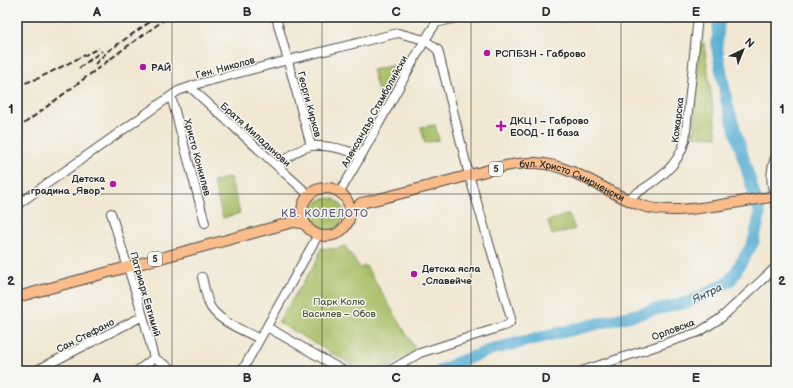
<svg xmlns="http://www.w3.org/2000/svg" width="793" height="388" viewBox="0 0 793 388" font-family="'Balsamiq Sans',sans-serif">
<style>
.green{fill:#a7bd63;stroke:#697447}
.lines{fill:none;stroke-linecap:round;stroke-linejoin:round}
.river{stroke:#56aed3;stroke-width:12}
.minor-casing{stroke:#494744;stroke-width:10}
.major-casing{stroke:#494744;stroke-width:12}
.minor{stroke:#fff;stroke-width:8}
.major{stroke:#f9bc8a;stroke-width:10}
.rail{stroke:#2b2b2b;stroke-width:2;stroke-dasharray:6 3;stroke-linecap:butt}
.major-bridge-casing{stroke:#494744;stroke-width:12;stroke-linecap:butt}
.major-bridge{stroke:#f9bc8a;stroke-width:10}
.grid{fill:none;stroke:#2b2b2b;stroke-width:1;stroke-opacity:0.55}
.poi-dot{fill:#b5179e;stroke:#f6f6f2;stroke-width:1.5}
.labels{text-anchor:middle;stroke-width:3;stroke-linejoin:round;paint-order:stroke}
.shield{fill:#f6f6f2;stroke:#686867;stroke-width:1}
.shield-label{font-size:9px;font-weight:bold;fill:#2b2b2b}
.poi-label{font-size:10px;font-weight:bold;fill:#2b2b2b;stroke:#f6f6f2;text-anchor:start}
.street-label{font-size:10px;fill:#2b2b2b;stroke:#f6f6f2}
.park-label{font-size:10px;fill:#50573c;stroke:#f6f6f2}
.neighbourhood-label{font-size:11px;letter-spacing:1px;fill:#615b75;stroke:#f6f6f2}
.water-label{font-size:11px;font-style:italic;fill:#3a5966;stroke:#f6f6f2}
.neatline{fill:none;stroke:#2b2b2b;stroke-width:1.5}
.grid-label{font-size:13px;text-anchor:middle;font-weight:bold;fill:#2b2b2b}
</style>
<rect width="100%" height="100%" fill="#f6f6f2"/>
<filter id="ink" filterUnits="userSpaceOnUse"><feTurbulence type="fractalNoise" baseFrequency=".025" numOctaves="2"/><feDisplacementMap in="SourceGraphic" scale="8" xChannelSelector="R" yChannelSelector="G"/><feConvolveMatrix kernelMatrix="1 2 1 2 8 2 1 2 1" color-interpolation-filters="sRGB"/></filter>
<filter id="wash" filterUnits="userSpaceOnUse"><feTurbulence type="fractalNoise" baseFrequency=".012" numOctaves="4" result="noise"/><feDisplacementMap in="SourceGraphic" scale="16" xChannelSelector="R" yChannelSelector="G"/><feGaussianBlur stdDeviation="0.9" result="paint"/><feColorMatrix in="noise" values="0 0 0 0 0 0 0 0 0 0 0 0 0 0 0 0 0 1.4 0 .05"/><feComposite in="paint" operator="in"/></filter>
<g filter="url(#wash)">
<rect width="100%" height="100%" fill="#f1e7d2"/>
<path class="green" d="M704,43L717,137L693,136L699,44Z
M394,65L398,78L395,83L391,84L381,101L372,70Z
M435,125L439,140L425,143L421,127Z
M230,177L240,213L223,218L213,182Z
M312 214a16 16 0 1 1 32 0a16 16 0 1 1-32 0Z
M569,214L575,229L552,235L548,221Z
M345,246L360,268L366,266L417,352L382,371H351L352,365L278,322L317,260L321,248L336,249Z"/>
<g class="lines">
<path class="river" d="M440,371L458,362L493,349L692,301L730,281L753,243L760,214L727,103L717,48L719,17"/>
</g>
</g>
<g filter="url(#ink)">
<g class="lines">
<g class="minor-casing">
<path id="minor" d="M276,17L311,146C329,145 345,149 361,156
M190,87L309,195
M171,96L205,223
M776,156C768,173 772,188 776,206
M278,167C287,157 298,149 311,146
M340,192L361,156L425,40L438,50L469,175L511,318L510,323L507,325L420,353L389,371
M627,199C651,184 678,170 685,140L698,17
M17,205L178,91L198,84L288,60L398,33L425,40L436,23L460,17
M111,213L143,316L154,358L175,371
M202,277C204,285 206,296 209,304C216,321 245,331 260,339
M267,327L344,371
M35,371L143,316
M137,371L154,358
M242,371L318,235
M582,371L699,332L721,318L776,267"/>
</g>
<g class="major-casing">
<g id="major">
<circle cx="326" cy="212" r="24"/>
<path id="s1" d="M350,214L361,203C397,195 432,185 467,176C489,170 513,162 536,163C574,165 605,192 640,205C665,214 694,209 721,205"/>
<path d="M17,297L293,222L302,223L306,225"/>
</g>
</g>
<use href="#minor" class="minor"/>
<use href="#major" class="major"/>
<path class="rail" d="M95,64L108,51L157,17
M79,68L102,51
M17,86L39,78L99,48
M17,129L125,48L168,17"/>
<g class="major-bridge-casing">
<path id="major-bridge" d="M721,205L776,196"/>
</g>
<use href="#major-bridge" class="major-bridge"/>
</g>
</g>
<path class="grid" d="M172,17V371M322,17V371M471,17V371M621,17V371M17,194H776"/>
<g class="poi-dot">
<circle cx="487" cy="53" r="4"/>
<circle cx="143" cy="67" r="4"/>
<path d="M499 120h4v4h4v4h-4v4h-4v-4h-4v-4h4z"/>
<circle cx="113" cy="184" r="4"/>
<circle cx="414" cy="274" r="4"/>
</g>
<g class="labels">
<g class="shield">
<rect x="489" y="162" width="14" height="14" rx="3"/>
<rect x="148" y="252" width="14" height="14" rx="3"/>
</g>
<g class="shield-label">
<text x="496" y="172">5</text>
<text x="155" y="262">5</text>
</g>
<g class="poi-label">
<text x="495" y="57">РСПБЗН - Габрово</text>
<text x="151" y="71">РАЙ</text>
<text x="510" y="124">ДКЦ І – Габрово<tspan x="510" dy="12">ЕООД - II база</tspan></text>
<text x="105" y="182" text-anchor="end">Детска<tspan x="105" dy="12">градина „Явор“</tspan></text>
<text x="422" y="272">Детска ясла<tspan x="422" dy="12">„Славейче</tspan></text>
</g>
<g class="street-label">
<text transform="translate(225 67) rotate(-15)" y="4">Ген. Николов</text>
<text transform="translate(310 104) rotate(75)" y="4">Георги Кирков</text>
<text transform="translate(374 111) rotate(-61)" y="4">Александър Стамболийски</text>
<text transform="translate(677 120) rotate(-83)" y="4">Кожарска</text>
<text transform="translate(256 134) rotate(42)" y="4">Братя Миладинови</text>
<text transform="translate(198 157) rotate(75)" y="4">Христо Конкилев</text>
<text dy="4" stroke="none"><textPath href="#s1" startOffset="235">бул. Христо Смирненски</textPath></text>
<text transform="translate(146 294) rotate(74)" y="4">Патриарх Евтимий</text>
<text transform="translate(673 329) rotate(-20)" y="4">Орловска</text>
<text transform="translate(85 335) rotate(-27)" y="4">Сан Стефано</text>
</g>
<g class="park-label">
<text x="339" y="305">Парк Колю<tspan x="339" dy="12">Василев – Обов</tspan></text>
</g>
<g class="neighbourhood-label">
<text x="325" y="217">КВ. КОЛЕЛОТО</text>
</g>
<g class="water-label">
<text transform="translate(707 293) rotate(-26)" y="4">Янтра</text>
</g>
</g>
<rect width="793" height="388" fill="none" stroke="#f6f6f2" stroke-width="44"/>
<g transform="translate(743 50) rotate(43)" stroke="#f6f6f2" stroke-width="3" paint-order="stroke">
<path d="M0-3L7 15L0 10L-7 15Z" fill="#2b2b2b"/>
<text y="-6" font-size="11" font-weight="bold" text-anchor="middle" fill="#2b2b2b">N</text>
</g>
<rect x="22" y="22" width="749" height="344" class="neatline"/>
<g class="grid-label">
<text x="97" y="16">A</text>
<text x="247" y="16">B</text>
<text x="396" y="16">C</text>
<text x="546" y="16">D</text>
<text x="696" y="16">E</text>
<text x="11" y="113">1</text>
<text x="782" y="113">1</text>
<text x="11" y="285">2</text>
<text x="782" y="285">2</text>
<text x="97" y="382">A</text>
<text x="247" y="382">B</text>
<text x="396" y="382">C</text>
<text x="546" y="382">D</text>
<text x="696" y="382">E</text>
</g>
</svg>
